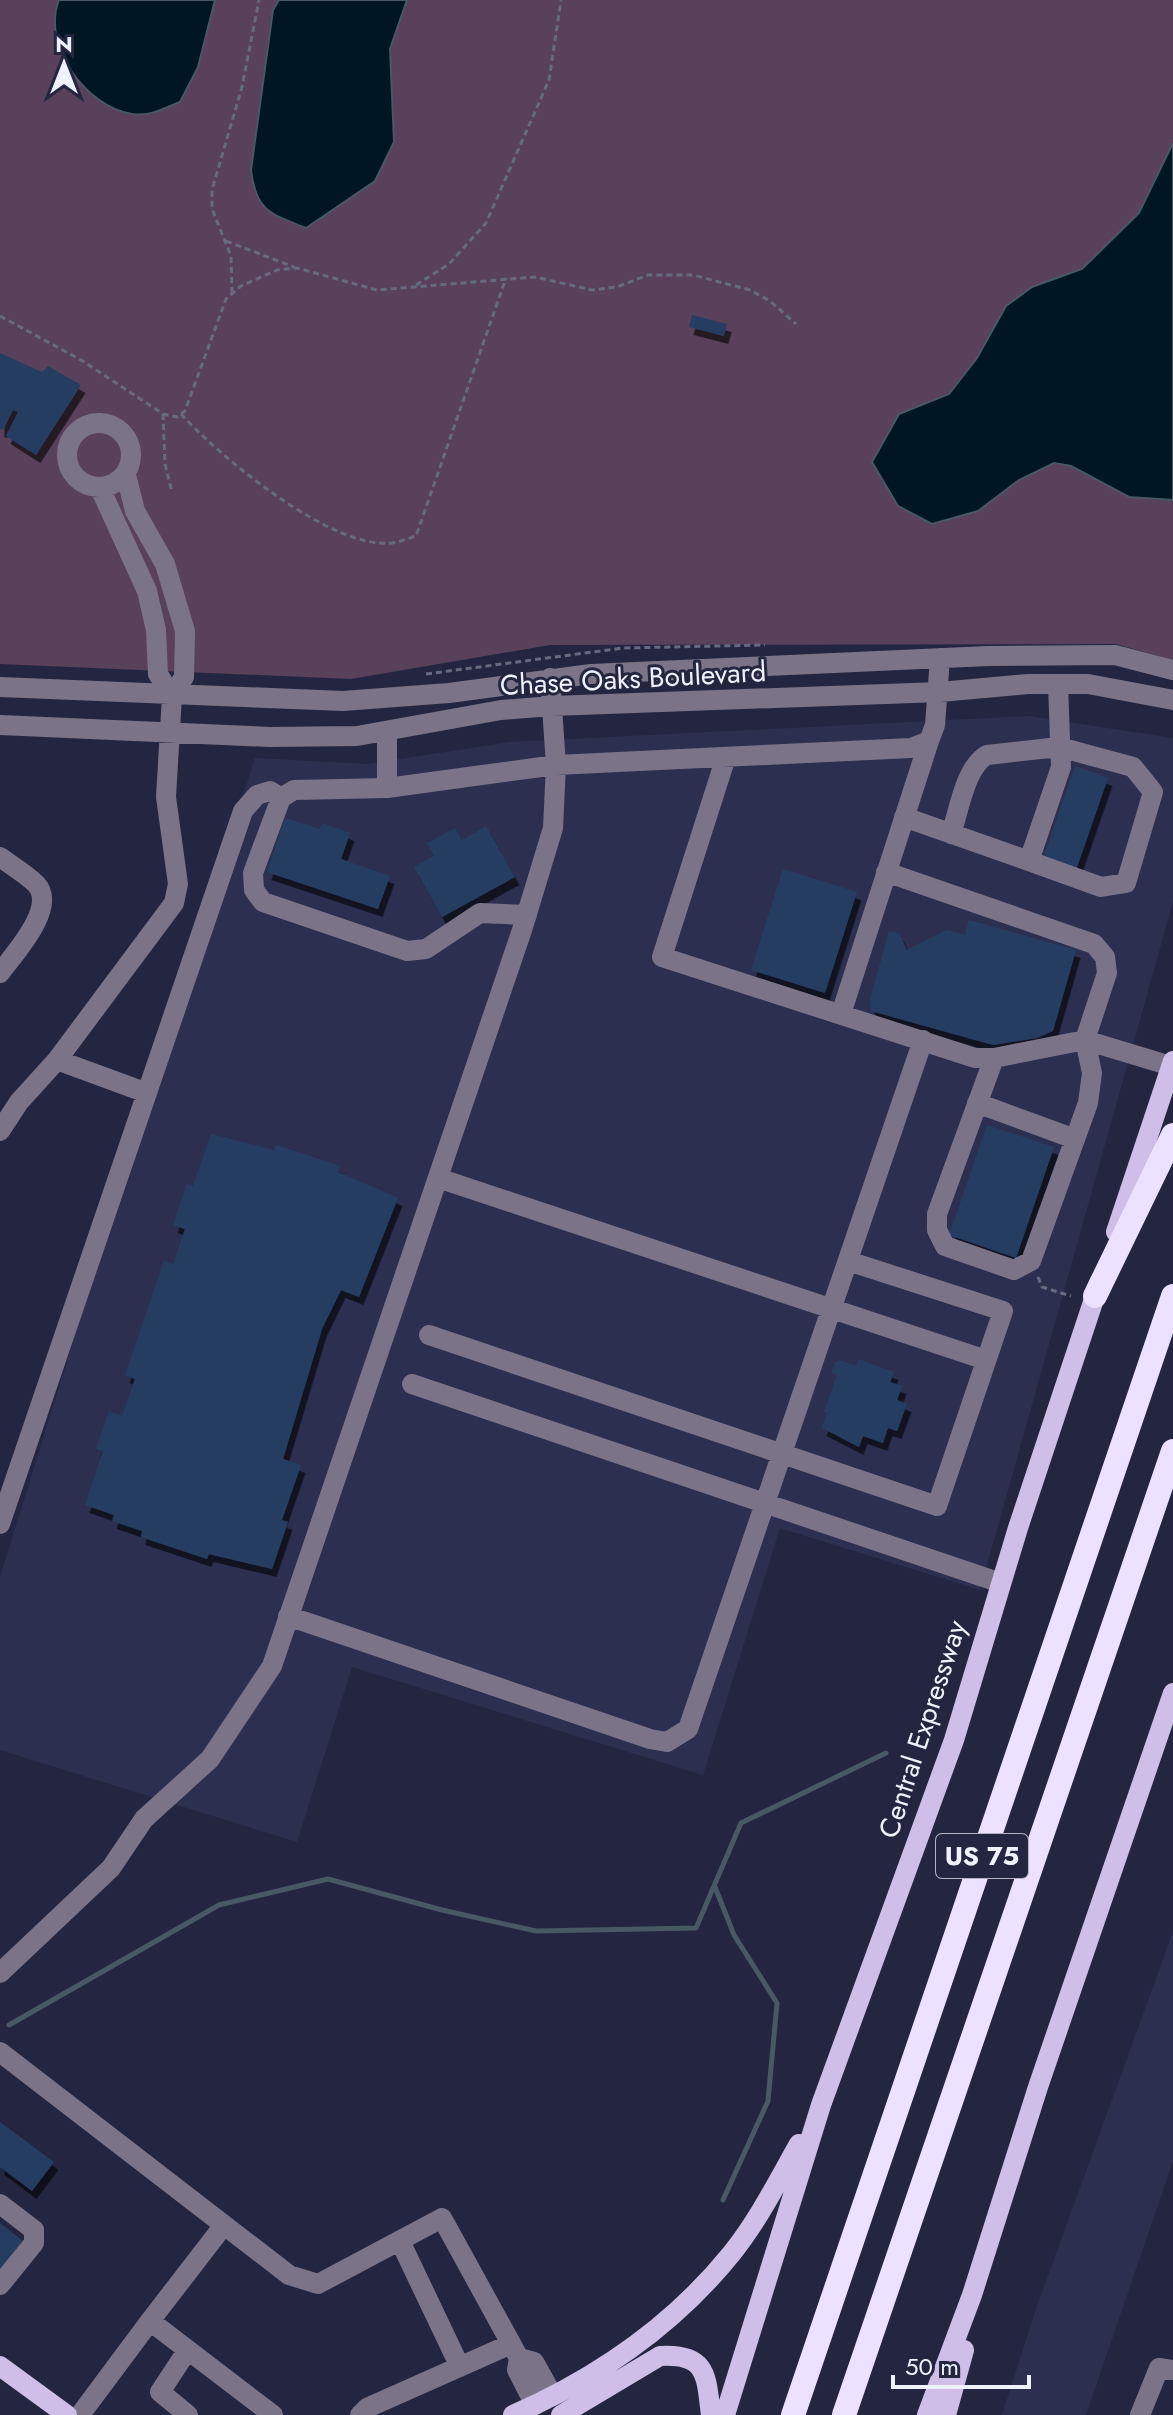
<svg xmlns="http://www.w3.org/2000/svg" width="1173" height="2415" viewBox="0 0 1173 2415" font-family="Jost,sans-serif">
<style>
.built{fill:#2d2f50}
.green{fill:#59405b}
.water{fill:#001623;stroke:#485864;stroke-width:2}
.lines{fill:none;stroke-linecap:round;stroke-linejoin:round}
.stream{stroke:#485864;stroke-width:5}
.building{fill:#263e62;filter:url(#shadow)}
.path{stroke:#686a7f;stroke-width:3;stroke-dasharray:6 4;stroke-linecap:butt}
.minor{stroke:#7b7488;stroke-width:20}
.major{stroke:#cfbfe8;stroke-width:20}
.highway{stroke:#ece1ff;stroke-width:24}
.labels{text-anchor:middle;stroke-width:6;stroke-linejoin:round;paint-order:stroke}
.shield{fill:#242641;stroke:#b2b4c4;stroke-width:2}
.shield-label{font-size:26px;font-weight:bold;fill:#eff1fc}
.street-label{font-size:28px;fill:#eff1fc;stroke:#242641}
</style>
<defs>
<filter id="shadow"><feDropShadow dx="4.5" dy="8" stdDeviation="0" flood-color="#0009"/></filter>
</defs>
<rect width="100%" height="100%" fill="#242641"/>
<path class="built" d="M1029,716L1173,738V902L980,1590L780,1528L703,1775L352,1667L297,1842L0,1750V1577L255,758L368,764L510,742Z
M1173,1932V2161L1086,2415H1002L1036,2309Z"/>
<path class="green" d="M0,0H1173V660L1116,644L550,645L351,679L0,664Z"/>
<path class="water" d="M59,0H215L198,67L180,102C165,108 149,117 132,114C86,107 41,45 59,0Z
M279,0H407L390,49L394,142L375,181L306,228C271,214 256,212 251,170L273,10Z
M1173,143V500L1129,497L1071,466L1054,463L1019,480L978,511L932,524L898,506L872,462L899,414L949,394L977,358L1006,306L1032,287L1082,269L1139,213Z"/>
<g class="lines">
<path class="stream" d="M715,1887L734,1935L777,2003L768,2101L723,2200
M9,2025L219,1905L328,1879L442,1910L536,1931L696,1928L741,1823L886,1753"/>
</g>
<path class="building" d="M692,315L727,324L724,336L689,327Z
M0,353L42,372L48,366L81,385L36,455L6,436L18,412L13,410L3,430L0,429Z
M1075,766L1108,778L1075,873L1042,862Z
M285,818L320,829L322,823L350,833L341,859L390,876L378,909L267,872Z
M486,826L515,877L442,917L414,867L434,856L427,843L455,828L462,840Z
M783,869L857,892L825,993L751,970Z
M969,920L1076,950L1053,1031L1037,1038L993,1045L871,1011L870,1000L889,931L899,933L907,950L947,930L965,935Z
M987,1125L1054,1147L1016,1258L949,1235Z
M211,1134L274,1150L276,1145L340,1166L338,1172L398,1198L359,1297L341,1290L322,1329L283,1459L301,1465L282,1520L288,1522L272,1569L209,1554L207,1559L141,1537L142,1531L112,1521L114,1515L85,1505L103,1451L96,1449L109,1411L122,1416L135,1379L125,1375L164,1261L173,1264L185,1229L173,1225L187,1184L193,1186Z
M858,1359L894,1372L890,1382L902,1386L897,1400L907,1404L897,1431L888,1428L883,1443L863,1436L859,1447L822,1428L827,1413L824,1412L837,1375L831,1373L835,1363L839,1360L856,1366Z
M0,2122L54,2162L32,2191L0,2167Z
M0,2223L23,2241L0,2272Z"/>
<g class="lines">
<path class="path" d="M226,241L294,267
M416,285L449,264L486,223L549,80L561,0
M232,293L231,256L212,209V190L242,87L259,0
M0,316L81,360L163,414L177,417L185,411L226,299L241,286L277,270L297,268L377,290L535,277L592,290L617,287L648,275H693L750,290L770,301L796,324
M163,414L165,464L172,492
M181,414C220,457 332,550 392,543C400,542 409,538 416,536L506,278
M426,674L623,648L765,645
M1038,1277L1042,1287L1071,1296"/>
<path class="minor" d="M67 455a32 32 0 1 1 64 0a32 32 0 1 1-64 0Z
M126,475L135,511L165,564L185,631L184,677L172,696L166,797L178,884L174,903L57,1060L147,1093
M100,488L147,591L156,630L158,674L172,696
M0,687L343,701L449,693L591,674L988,656L1115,655L1173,670
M0,725L270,737L357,736L501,710L552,706L940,692L1028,684H1088L1173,700
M387,733V788
M726,757L662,957L975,1058H994L1085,1040L1171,1066
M904,817L1029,861L1061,767L1058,684
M951,834C959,811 965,767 987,755L1059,747L1133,767L1153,792L1126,883L1101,887L1029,861
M0,857C12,866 26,874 36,884C58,907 14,954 0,973
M886,872L1094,944L1105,957L1107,973L1085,1040L1092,1073L1088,1103L1031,1261L1014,1270L945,1246L937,1230V1214L994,1058
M527,915L480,913L426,949L407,951L263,902L254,890L253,873L281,798L294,790L387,788L556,765L911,748L929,741L935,725L940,658
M841,1014L929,741
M977,1103L1075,1139
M0,1131L19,1102L57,1060
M438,1178L986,1360
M429,1335L937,1506L1003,1311L848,1261
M412,1384L1001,1583
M0,1524L243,811L257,795L270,791L281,798
M288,1616L650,1739L667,1742L688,1729L923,1040
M0,1973L111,1868L144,1819L210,1759L272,1666L522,930L553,828L556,765L550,678
M0,2052L289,2275L318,2284L442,2218L519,2358L517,2370L535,2405
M0,2204L34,2230V2243L0,2285
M400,2241L460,2367
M150,2321L224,2225
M187,2351L160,2392L188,2415
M519,2358L534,2362L553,2396
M80,2415L150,2321L273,2415
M360,2415L367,2408L511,2344
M1140,2415L1159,2368L1173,2370"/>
<path class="major" d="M1116,1232L1173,1061
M0,2366L67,2415
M513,2415C597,2378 674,2325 732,2253C759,2219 778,2181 799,2144
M561,2415L660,2356C709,2353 706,2378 711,2415
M725,2415L821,2105L954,1740L1018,1528L1100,1281
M927,2415L972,2295L1038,2087L1173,1693
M946,2415L964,2350"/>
<path class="highway" d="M1095,1296L1173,1135
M793,2415L1173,1296
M844,2415L1173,1451"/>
</g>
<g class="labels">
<rect class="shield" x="936" y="1834" width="92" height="44" rx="6"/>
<g class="shield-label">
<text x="982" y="1865">US 75</text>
</g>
<g class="street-label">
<text transform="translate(633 678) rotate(-3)" y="10">Chase Oaks Boulevard</text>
<text transform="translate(922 1729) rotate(-72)" y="10">Central Expressway</text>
</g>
</g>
<g transform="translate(64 64)" stroke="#242641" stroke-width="6" paint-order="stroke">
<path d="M0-6L14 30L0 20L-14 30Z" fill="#eff1fc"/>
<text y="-12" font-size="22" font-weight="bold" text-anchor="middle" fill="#eff1fc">N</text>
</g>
<path d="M893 2375v12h136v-12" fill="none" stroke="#eff1fc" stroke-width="4"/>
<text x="905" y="2375" font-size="24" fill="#eff1fc" stroke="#242641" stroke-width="6" paint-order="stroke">50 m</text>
</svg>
